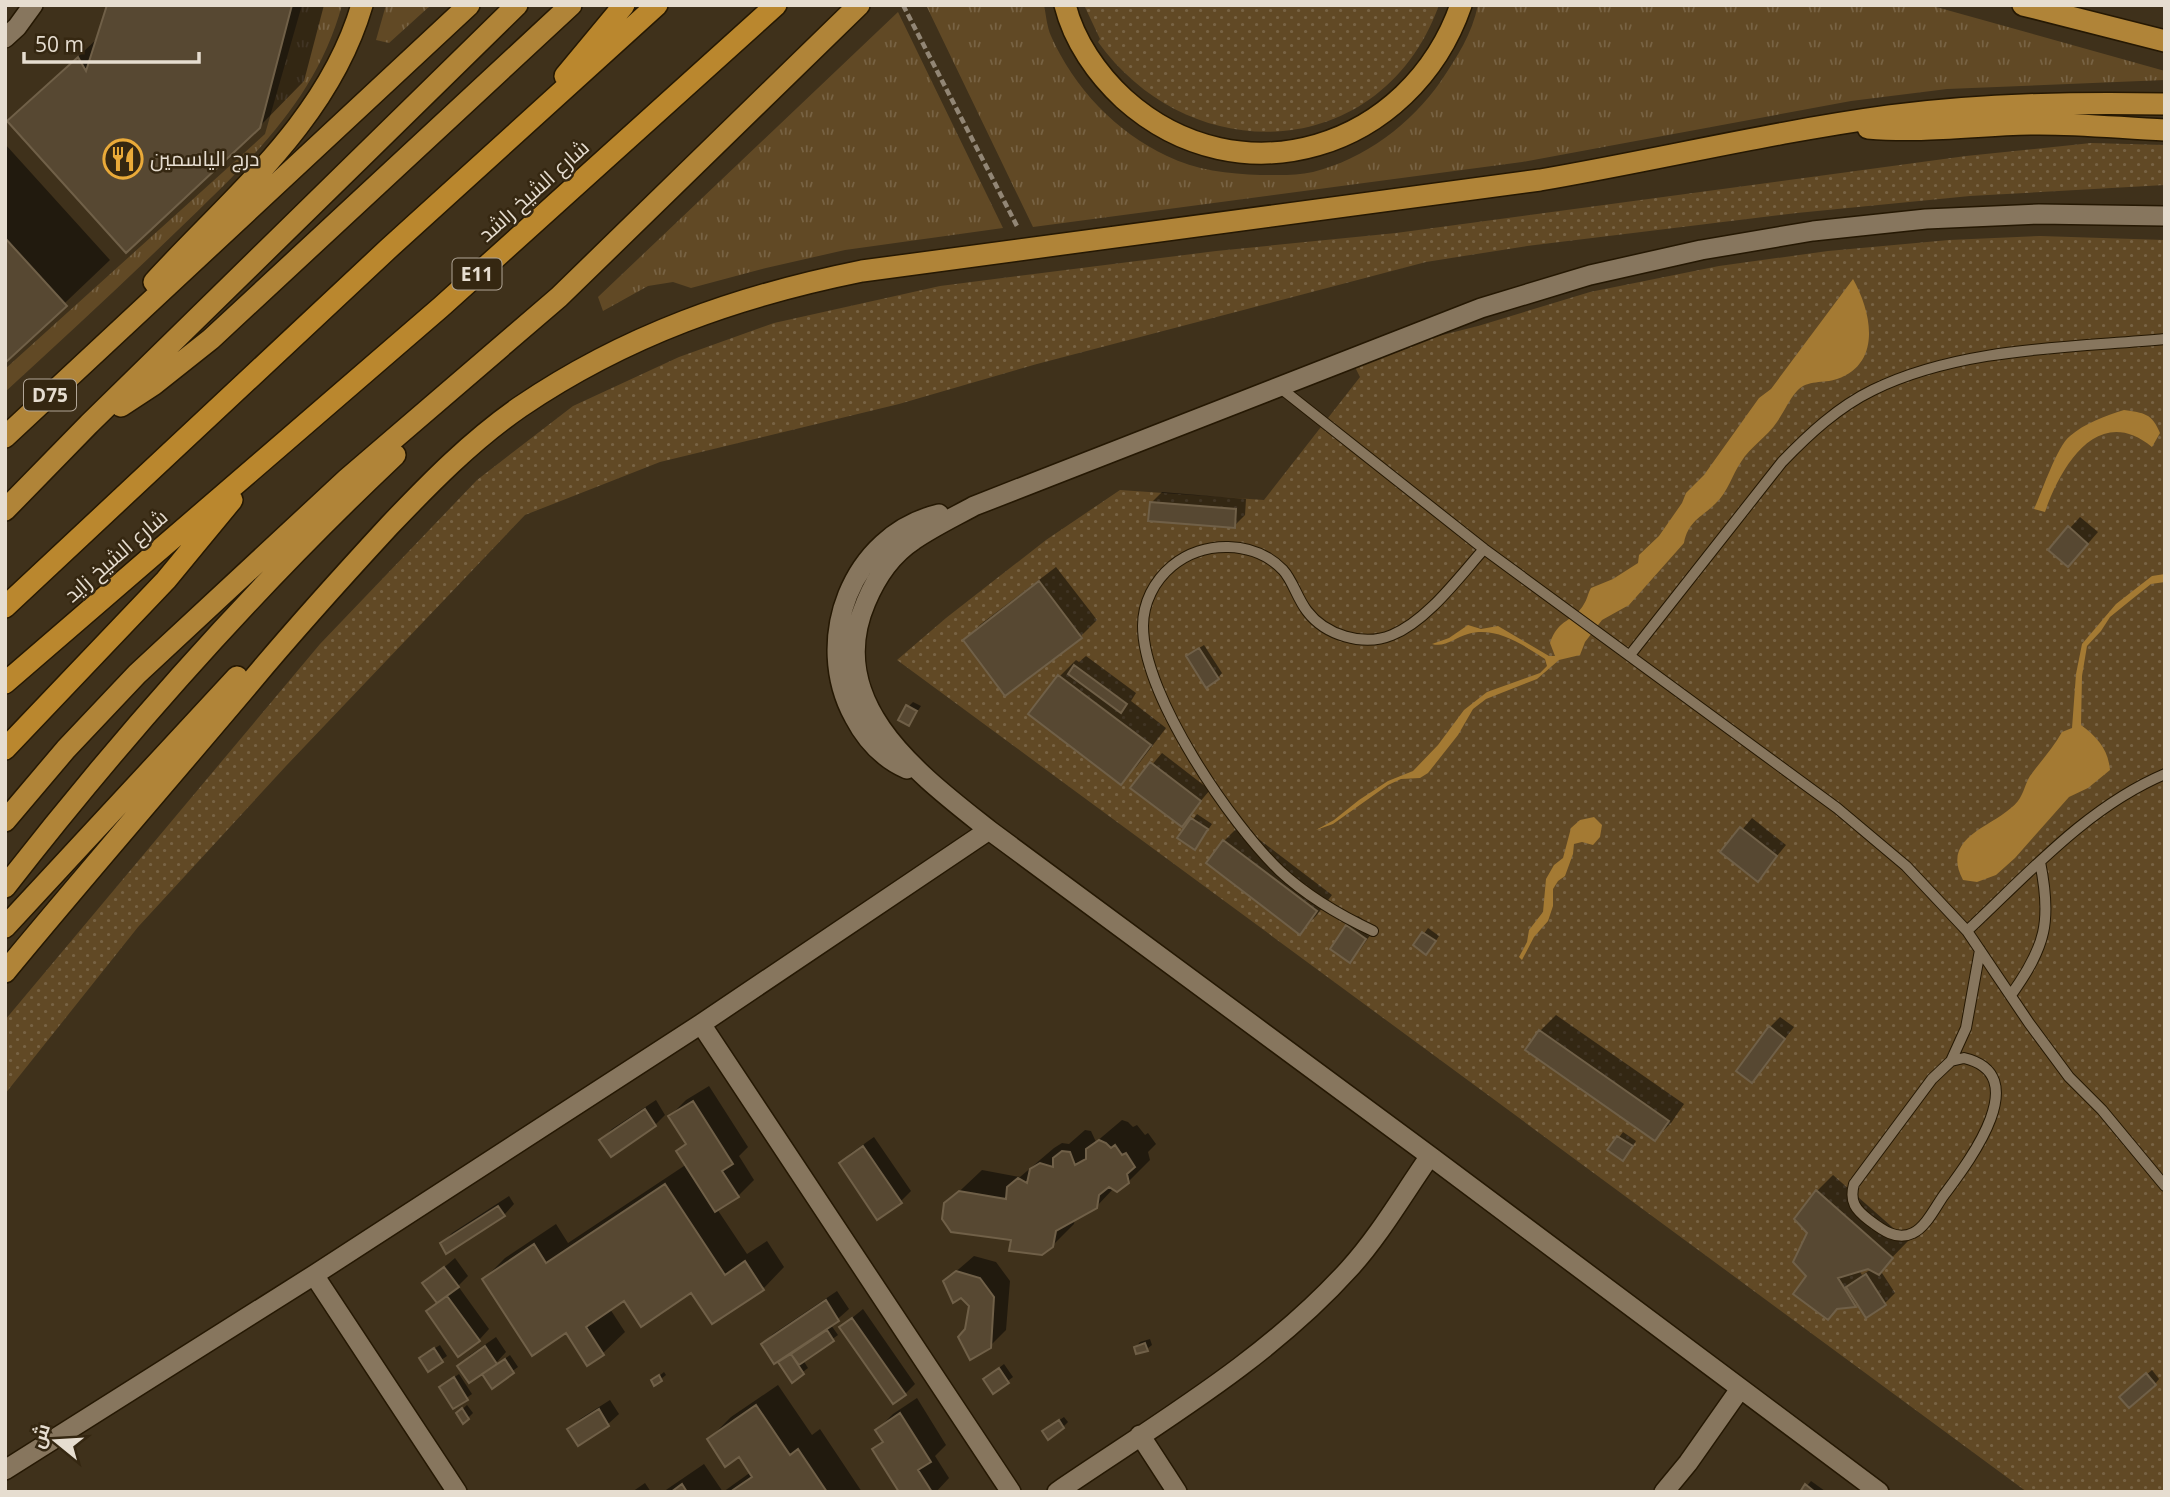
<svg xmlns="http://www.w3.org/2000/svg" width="2170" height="1497" viewBox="0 0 2170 1497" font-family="'Open Sans',Cairo,sans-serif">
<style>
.grass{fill:url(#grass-tufts)}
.park{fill:url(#park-dots)}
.water{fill:#a47a33}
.shadow{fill:#0007;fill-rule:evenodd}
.building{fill:#574832;stroke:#706048;stroke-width:2}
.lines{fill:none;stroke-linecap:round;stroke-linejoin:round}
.service-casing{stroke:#251803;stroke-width:12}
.minor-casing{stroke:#251803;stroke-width:22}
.trunk-casing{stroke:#251803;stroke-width:24}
.motorway-casing{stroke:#251803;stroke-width:24}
.path{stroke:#928675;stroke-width:4.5;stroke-dasharray:7 3.5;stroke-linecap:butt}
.service{stroke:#87765e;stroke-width:10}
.minor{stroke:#87765e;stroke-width:19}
.trunk{stroke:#b08438;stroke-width:21}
.motorway{stroke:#ba872e;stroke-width:21}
.labels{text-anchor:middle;stroke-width:5;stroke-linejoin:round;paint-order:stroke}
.shield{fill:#352711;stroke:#b1a697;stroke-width:2}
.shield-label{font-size:19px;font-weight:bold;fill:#e6ddd0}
.poi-label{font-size:21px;fill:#e6ddd0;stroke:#352711;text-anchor:start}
.street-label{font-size:21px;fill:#e6ddd0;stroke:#352711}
</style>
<defs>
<pattern id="grass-tufts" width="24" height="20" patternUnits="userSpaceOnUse" patternTransform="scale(1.75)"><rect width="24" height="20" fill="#614925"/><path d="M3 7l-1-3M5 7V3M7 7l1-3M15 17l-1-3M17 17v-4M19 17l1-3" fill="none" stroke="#786344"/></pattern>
<pattern id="park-dots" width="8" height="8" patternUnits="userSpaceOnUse" patternTransform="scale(1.75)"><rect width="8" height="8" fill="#614925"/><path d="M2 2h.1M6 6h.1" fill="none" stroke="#786344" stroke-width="1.8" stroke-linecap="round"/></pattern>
</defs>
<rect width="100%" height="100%" fill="#3f311b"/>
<path class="grass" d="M302,5H342C316,102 246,164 177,231C120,286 63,339 5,392V369L265,134Z
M386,5H431L389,43L376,40Z
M926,5H1044C1046,15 1047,27 1051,36C1074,88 1116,132 1167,156C1195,170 1229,174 1260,175C1278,175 1296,176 1313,172C1365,159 1411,124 1441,81C1457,57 1472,34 1478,5H1929L2165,71V80L1947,89L1851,101L1522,162L1033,227Z
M898,12L1003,228L845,250L766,268L691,288L673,282L648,286L603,311L598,297Z"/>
<path class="park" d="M1084,5H1439C1382,163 1191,171 1098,42L1100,39Z
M2091,143L2165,145V185L1970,196L1797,213L1527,246L1426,262L1037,364L899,404L660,462L525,515L286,766L138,927L5,1094V1020L320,644L477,480L573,406L679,357L774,323L940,286L1216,251L1396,233L1966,156Z
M2040,236L2165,240V1492H2027L897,660L946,618L1046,540L1120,490L1264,500L1360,377L1354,365L1411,343L1478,326L1590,292L1719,266L1828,251L1949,240Z"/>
<path class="water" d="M1853,279C1871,311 1883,363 1837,379C1823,384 1808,379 1797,391C1789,400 1784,412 1777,422C1767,437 1750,447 1741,462C1732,475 1728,492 1716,503C1702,517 1688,521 1684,543L1629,605L1602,620L1585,642L1580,655L1559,660L1537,679L1486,699L1473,709L1458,735L1428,773L1420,778L1401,779L1388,785L1333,824L1316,830L1334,820L1359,800L1388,781L1413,771L1438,745L1464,710L1487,692L1540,673L1547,666L1545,659C1523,645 1496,626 1468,634C1456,637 1445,648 1432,644L1449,638L1468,625L1481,629L1498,626L1549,656H1555L1550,643C1558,618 1574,622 1584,604C1587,600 1588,593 1591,588L1613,579L1638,563L1639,555L1659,536L1682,503L1686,493L1704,475L1759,398L1771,389Z
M2124,410C2144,413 2152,413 2160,433L2152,447C2098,403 2061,466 2045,512L2034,509C2042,492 2057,446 2070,436C2085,423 2105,416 2124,410Z
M2165,574V582L2151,584L2131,600L2110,617L2101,631L2087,646L2082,676L2081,725C2098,738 2108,749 2110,770L2088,788L2069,797L2015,858L1996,875L1977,882L1963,880C1939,835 1997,827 2018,801C2024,793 2025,784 2030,776C2041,761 2053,748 2062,732L2072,728L2076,674L2082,644L2116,604L2152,576Z
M1594,817L1602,825L1600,837L1593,845L1582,842L1574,844L1573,854L1565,876L1558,881L1553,889V906L1548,921L1534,937L1522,960L1519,957L1527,942L1529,930L1543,912L1546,879L1554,865L1563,858L1571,828L1580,820Z"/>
<path class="shadow" d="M109,5H324L304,81L259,127L10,121L100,36Z
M5,144L110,260L5,360Z
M1162,492L1246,499L1245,515L1234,526L1151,503Z
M2080,517L2098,532L2078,555L2050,550Z
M1056,567L1097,620L1081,636L1006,694L965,640L981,624Z
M1204,645L1222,673L1218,678L1193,652Z
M1086,656L1136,693L1131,701L1166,728L1137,766L1121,782L1031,714L1060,676L1076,660L1079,662Z
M913,702L921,706L909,724L908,707Z
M1162,753L1210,790L1181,824L1133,787Z
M1197,814L1212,824L1199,843L1180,838Z
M1752,818L1786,845L1758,879L1723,852Z
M1240,825L1332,895L1316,916L1300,932L1224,841Z
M1358,916L1375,928L1360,950L1350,960L1347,926Z
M1428,928L1439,936L1431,948L1416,945Z
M1556,1015L1684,1104L1671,1123L1655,1139L1527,1050L1540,1031Z
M1780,1017L1794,1027L1752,1081L1770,1027Z
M709,1086L748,1147L739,1156L754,1180L738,1196L717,1209L747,1254L767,1241L784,1267L763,1289L692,1291L624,1299L610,1309L625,1332L603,1353L588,1364L566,1331L484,1279L505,1258L556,1224L568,1243L687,1164L678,1151L687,1142L670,1116L686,1100Z
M656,1100L665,1115L655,1125L601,1140L612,1129Z
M1122,1120L1128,1122L1133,1127L1137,1125L1145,1135L1148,1133L1156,1144L1148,1152L1150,1160L1128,1182L1114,1188L1096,1207L1075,1218L1074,1224L1052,1246L1013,1238L946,1204L982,1170L1020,1177L1054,1148L1062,1143L1069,1144L1085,1130L1091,1131L1096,1142Z
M1623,1132L1636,1141L1628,1154L1610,1150Z
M874,1137L911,1191L900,1202L841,1163L851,1153Z
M1833,1175L1908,1241L1880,1270L1895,1293L1885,1303L1857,1302L1855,1305L1838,1307L1808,1276L1817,1191ZM1876,1266L1862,1275L1859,1270Z
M509,1196L514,1204L504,1215L442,1244L452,1233Z
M974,1256L996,1262L1010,1281L1006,1330L990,1346L967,1330L970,1305L945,1281Z
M455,1258L468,1276L458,1286L489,1329L479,1340L428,1311L438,1302L425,1284Z
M837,1291L849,1309L831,1325L838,1335L803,1360L808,1368L792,1380L779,1360L763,1344L773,1334Z
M863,1309L915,1384L905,1394L841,1327Z
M496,1337L506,1352L495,1364L496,1365L510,1355L518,1367L492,1386L488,1368L459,1366L470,1355Z
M1150,1339L1152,1345L1147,1349L1136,1347L1140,1342Z
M440,1345L447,1356L428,1369L426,1354Z
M1004,1364L1013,1377L993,1392L985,1379Z
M2152,1370L2159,1379L2155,1384L2126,1392Z
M664,1372L666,1375L661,1379L653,1381Z
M459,1374L472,1394L454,1407L446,1383Z
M778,1385L812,1435L820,1429L862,1492H663L704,1464L723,1492L751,1472L740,1455L709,1439L731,1417Z
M917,1398L946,1445L935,1456L949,1478L936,1492H902L874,1449L884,1440L877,1430L893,1414Z
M610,1400L619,1414L608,1424L578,1444L569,1430L580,1419Z
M467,1405L473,1413L468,1418L458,1413Z
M1064,1417L1068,1422L1063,1427H1049Z
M1811,1481L1825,1491L1824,1492H1802Z
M645,1483L651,1492H632Z"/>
<path class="building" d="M107,5H292L260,128L126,253L7,121L78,57L86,71Z
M5,238L67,306L5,363Z
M1150,502L1236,509L1235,528L1148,521Z
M2068,526L2088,544L2068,567L2048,550Z
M1039,581L1082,638L1005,696L963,640Z
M1199,648L1219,679L1206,688L1186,656Z
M1074,665L1127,704L1121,713L1068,674Z
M1058,675L1151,745L1121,785L1028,714Z
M906,705L917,711L909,726L898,720Z
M1150,762L1201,801L1182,827L1130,788Z
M1191,818L1208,829L1195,850L1177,838Z
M1740,827L1777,856L1758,882L1720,852Z
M1223,840L1317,911L1300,935L1206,863Z
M1346,925L1366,939L1350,963L1330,949Z
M1422,932L1436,941L1426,955L1413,945Z
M1769,1026L1785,1039L1752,1083L1736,1071Z
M1539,1030L1669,1121L1655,1141L1525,1050Z
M693,1101L733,1164L722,1171L739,1197L715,1212L676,1151L686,1144L668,1116Z
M645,1109L656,1126L611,1157L599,1140Z
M1617,1136L1633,1146L1623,1161L1607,1150Z
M1099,1140L1106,1143L1111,1148L1115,1145L1122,1155L1126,1153L1135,1167L1127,1174L1129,1183L1117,1192L1109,1187L1099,1195L1097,1208L1056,1231L1053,1247L1042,1255L1009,1251L1011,1240L951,1232L942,1219L944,1203L959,1191L1006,1199L1007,1187L1018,1178L1027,1183L1030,1169L1040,1163L1053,1167V1158L1062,1151L1070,1152L1075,1165L1086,1159V1149Z
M863,1146L902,1203L877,1220L839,1163Z
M665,1184L725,1275L745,1261L764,1290L712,1324L691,1293L641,1327L624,1301L586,1327L604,1355L587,1366L566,1333L532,1356L482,1279L534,1244L546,1263Z
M1816,1190L1893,1258L1879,1275L1868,1269L1838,1278L1856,1307L1837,1309L1828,1320L1793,1294L1806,1276L1793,1262L1807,1233L1794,1219Z
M498,1206L505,1216L446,1254L440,1243Z
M444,1267L459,1287L437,1303L422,1283Z
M956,1271L980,1278L994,1297L991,1348L970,1360L958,1337L965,1329L969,1306L961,1298L953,1303L943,1281Z
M1866,1274L1886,1305L1866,1318L1846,1287Z
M447,1296L480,1341L458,1357L426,1311Z
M826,1300L839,1321L774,1364L761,1344Z
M852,1318L906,1395L893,1404L839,1327Z
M827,1330L834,1341L799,1365L791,1354Z
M1145,1343L1148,1351L1136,1354L1134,1347Z
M485,1346L497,1364L469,1383L457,1366Z
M434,1348L443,1362L428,1372L419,1358Z
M791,1354L804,1374L792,1383L778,1362Z
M505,1359L514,1373L492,1389L482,1374Z
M999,1368L1009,1383L993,1394L983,1379Z
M2146,1373L2156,1385L2129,1408L2119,1397Z
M659,1375L662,1381L654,1386L651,1380Z
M454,1377L468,1400L453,1409L439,1387Z
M756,1405L790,1455L798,1449L827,1492H730L752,1477L739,1457L725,1467L707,1439Z
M462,1408L469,1419L463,1424L456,1413Z
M599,1409L609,1426L578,1446L567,1429Z
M900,1413L931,1462L918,1470L932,1492H899L872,1449L883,1442L875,1430Z
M1059,1420L1064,1428L1048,1440L1042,1431Z
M682,1484L687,1492H671Z
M1805,1484L1815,1492H1800Z"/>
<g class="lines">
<g class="service-casing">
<path id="service" d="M1278,386L1484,549L1837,808L1906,866L1967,931L2029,1023L2069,1077L2102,1110L2165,1186
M1630,655L1782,462C1809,434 1838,407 1873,390C1961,347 2069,348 2165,339
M1373,931C1339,915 1308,897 1280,871C1231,824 1143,696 1143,626C1143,603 1154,581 1172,566C1203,540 1254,540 1283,570C1293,581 1297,598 1307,611C1325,635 1363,647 1392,635C1427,621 1459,577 1484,549
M1967,931C2028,874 2087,807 2165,774
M2011,995C2046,946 2052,921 2040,862
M1964,1058C2036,1075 1967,1164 1944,1195C1936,1206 1926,1227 1913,1233C1897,1241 1882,1230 1869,1220C1856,1210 1849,1202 1854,1184L1932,1079L1951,1061Z
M1951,1061L1966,1028L1980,950"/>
</g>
<g class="minor-casing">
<path id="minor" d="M5,38L17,27L33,5
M907,769C884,759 866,740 854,717C812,641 851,535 939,514
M701,1024L1011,1492
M314,1275L457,1492
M1140,1435L1177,1492
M5,1470L314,1275L701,1024L989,830
M1057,1492C1158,1423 1267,1360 1349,1269C1380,1235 1404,1193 1430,1156
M1664,1492L1688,1463L1740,1389
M1879,1492L1430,1156L989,830C920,775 822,704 866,602C876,578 891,555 914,540C933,527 954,517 974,506L1481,308L1590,275L1701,250L1813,231L1926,219L2039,214L2165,216"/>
</g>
<g class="trunk-casing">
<path id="trunk" d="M1065,5C1074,41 1097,74 1124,99C1240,203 1411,149 1461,5
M2023,5L2165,41
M1868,128C1923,133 1975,125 2030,124C2075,123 2120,128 2165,130
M154,282C233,196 328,121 362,5
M121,406L153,385L211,339L571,5
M5,437L469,5
M5,510L89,424L517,5
M5,821L66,749L137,674L347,479L559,297L859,5
M5,887C125,733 253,589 395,455
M5,927L237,677
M5,972C85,875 168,780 249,684C294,630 341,578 389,526C430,483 471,441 520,407C626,335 738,296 862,271L1540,180C1656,160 1772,132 1889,116C1981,104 2073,102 2165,104"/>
</g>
<g class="motorway-casing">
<path id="motorway" d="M565,76L624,5
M5,607L388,249L657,5
M5,683L441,307L776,5
M5,749L166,580L232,500"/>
</g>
<path class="path" d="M903,5L1018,228"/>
<use href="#service" class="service"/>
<use href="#minor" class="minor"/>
<use href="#trunk" class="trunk"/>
<use href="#motorway" class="motorway"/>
</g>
<defs>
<g id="restaurant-ring" transform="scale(2.0125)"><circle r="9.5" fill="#352711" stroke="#eaaa39" stroke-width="1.5"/><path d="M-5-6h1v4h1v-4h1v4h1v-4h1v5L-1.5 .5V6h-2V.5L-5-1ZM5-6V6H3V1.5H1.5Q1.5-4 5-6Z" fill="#eaaa39"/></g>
</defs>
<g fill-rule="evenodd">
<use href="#restaurant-ring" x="123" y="159"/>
</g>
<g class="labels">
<g class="shield">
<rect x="452.5" y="258.5" width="49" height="31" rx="5"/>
<rect x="24" y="379.5" width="52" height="31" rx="5"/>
</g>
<g class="shield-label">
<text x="477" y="281">E11</text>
<text x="50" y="402">D75</text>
</g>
<g class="poi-label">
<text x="150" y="166">درج الياسمين</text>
</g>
<g class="street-label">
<text transform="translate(534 191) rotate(-42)" y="7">شارع الشيخ راشد</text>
<text transform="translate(116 556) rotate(-41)" y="7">شارع الشيخ زايد</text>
</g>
</g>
<rect width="2170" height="1497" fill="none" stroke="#e6ddd0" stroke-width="14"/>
<g transform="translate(56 1441) rotate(288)" stroke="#352711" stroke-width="5" paint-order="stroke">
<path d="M0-5L12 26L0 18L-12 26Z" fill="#e6ddd0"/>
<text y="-10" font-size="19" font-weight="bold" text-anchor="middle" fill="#e6ddd0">ش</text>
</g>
<path d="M24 52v10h175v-10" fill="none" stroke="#e6ddd0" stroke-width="3.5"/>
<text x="35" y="52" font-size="21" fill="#e6ddd0" stroke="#352711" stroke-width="5" paint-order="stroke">50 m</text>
</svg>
